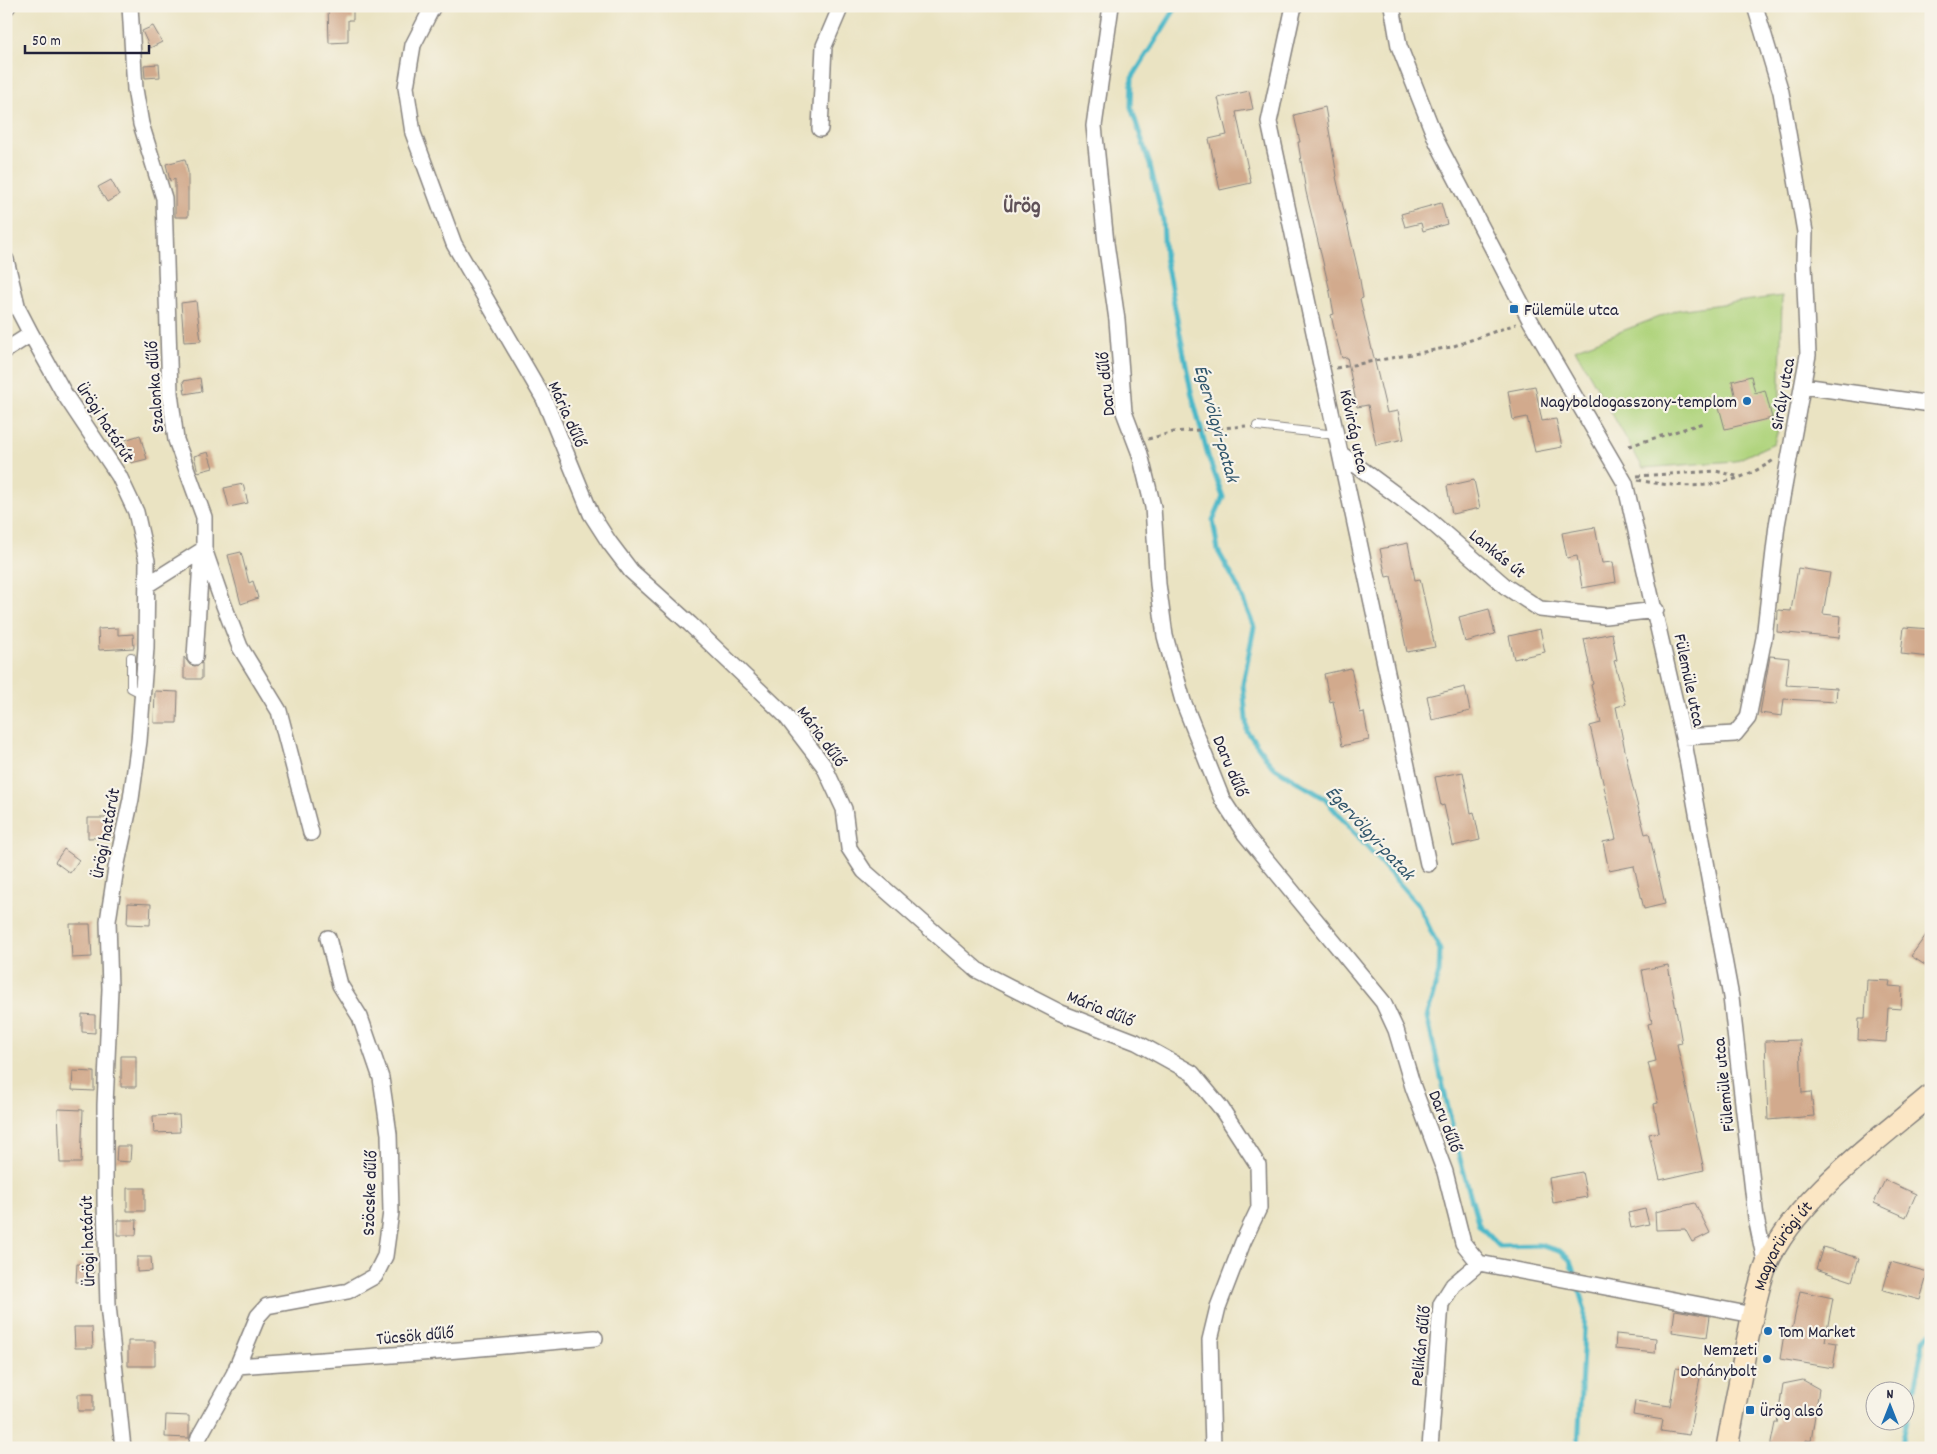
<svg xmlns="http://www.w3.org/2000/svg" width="1937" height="1454" viewBox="0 0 1937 1454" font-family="Dekko,sans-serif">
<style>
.green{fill:#b0d47e;stroke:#697b5c}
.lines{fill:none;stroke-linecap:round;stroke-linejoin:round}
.stream{stroke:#4cb8c8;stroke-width:5}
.building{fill:#d2aa8d}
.service-casing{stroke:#86827e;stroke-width:10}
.minor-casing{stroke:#86827e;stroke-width:18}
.secondary-casing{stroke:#86827e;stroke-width:24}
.path{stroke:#86827e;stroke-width:3;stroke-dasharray:4 4;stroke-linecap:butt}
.service{stroke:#fff;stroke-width:8}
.minor{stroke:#fff;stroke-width:15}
.secondary{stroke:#fbe6c4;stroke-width:21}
.poi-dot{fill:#1f6fb2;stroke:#f7f3e8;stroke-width:2}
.labels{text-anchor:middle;stroke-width:4.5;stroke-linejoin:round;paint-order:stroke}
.poi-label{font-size:18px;fill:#22223b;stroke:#f7f3e8;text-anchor:start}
.street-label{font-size:18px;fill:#22223b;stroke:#f7f3e8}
.water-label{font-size:19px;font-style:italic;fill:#31566c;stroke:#f7f3e8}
.district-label{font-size:22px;font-weight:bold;fill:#605258;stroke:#f7f3e8}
</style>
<rect width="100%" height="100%" fill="#f7f3e8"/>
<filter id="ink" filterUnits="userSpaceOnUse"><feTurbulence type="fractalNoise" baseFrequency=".02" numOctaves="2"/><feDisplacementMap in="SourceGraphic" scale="10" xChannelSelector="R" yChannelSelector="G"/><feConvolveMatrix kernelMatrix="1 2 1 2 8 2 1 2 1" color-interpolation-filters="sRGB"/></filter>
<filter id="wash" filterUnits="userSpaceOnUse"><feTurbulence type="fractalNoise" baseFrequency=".0096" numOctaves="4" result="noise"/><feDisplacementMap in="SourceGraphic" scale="20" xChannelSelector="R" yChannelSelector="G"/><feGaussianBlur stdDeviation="1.12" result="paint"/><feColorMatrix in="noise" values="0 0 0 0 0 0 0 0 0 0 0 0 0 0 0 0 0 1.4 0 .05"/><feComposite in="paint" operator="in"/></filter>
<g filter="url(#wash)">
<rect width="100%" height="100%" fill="#eae3c2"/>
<path class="green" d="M1782,296L1779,427L1774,443L1735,461L1643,468L1575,349L1677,310Z"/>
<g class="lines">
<path class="stream" d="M1177,6L1132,78L1131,107L1150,165L1163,220L1165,257L1191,391L1208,456L1223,497L1213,520L1218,551L1236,583L1254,627L1243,684L1247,731L1272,766L1324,798L1419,906L1440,950L1439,972L1427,1017L1460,1159L1479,1225L1499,1246L1539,1245L1560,1251L1570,1260L1585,1311L1578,1448
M1901,1448L1924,1341L1931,1333"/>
</g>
<g id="blocks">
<path class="building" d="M328,6L353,7V20H348V42L329,43Z
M153,26L162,42L150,48L142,31Z
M159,64L160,77L145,78L144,65Z
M1249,91L1253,109L1236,112L1251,183L1220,190L1209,139L1227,135L1218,98Z
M1325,107L1337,176L1336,177L1359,274L1363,298L1360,299L1387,413L1398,411L1404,439L1376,445L1368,405L1357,407L1347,357L1342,358L1335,333L1331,315L1334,314L1329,287L1306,192L1298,142H1300L1294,115Z
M185,159L188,172V217H175V179L170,181L166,164Z
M111,180L119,195L107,202L98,187Z
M1441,203L1447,224L1423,231L1421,223L1405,227L1401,214Z
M196,301L201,341L184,342L181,303Z
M1751,376L1755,393L1765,390L1772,418L1725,429L1718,403L1736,399L1732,381Z
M200,378L202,391L185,394L183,381Z
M1535,386L1542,421L1556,419L1562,447L1535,452L1527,417L1513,420L1508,391Z
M140,435L147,459L131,463L125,440Z
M208,452L213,468L198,472L194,456Z
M1474,480L1480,508L1452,514L1447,486Z
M243,484L248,503L229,507L224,488Z
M1595,527L1602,563L1613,562L1616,582L1582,588L1577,556L1567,558L1562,533Z
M1408,543L1415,580L1420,579L1435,647L1407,652L1391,576L1386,577L1380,549Z
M241,552L249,583L253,581L258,598L241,604L228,555Z
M1798,568L1830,573L1823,614L1841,616L1839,638L1777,632L1778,610L1791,611Z
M1489,609L1495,634L1465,642L1459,617Z
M1904,627L1931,629V657L1901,654Z
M118,628V635L133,634L134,648L99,650L98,629Z
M1540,629L1545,652L1514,659L1509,636Z
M1612,633L1617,660L1614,661L1626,704L1616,707L1632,784L1645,834L1649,833L1665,904L1644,909L1634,866L1609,871L1603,842L1616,839L1590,726L1601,723L1591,685L1593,684L1584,639Z
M1770,656L1789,658L1786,685L1837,688L1836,702L1784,699L1782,716L1760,713Z
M184,657L190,665L195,666L202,663V679H184Z
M1351,668L1360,713L1364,712L1369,740L1342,746L1333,701L1330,702L1324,674Z
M1465,687L1470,711L1432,720L1427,696Z
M155,691L178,692L177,723H154Z
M1463,772L1471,813L1474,812L1480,840L1453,846L1444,805L1441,806L1435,777Z
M88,818H113V837L88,838Z
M64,849L79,860L70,873L55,862Z
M128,903L151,904L150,925L127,924Z
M70,924H90L92,957L72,958Z
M1931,928V969L1911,956Z
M1668,965L1682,1043L1677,1044L1704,1170L1660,1180L1649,1134L1659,1132L1654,1104L1658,1103L1648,1063L1656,1061L1648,1024L1652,1023L1642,970Z
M1867,980L1890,981L1889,986L1902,987L1901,1009L1888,1008L1886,1042L1858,1040L1859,1018H1865Z
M82,1014L95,1015V1033L82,1032Z
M1800,1040L1802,1093L1811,1092L1814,1116L1768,1120L1765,1041Z
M121,1056H136V1087H121Z
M73,1071L94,1072V1091L72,1090Z
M58,1109L83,1110L81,1163H60Z
M179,1115L180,1132L154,1133L153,1116Z
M117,1146H131L130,1162L116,1161Z
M1582,1172L1587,1197L1553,1203L1549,1178Z
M1885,1180L1916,1194L1906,1217L1874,1203Z
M127,1188H145V1211H127Z
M1695,1203L1710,1233L1692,1242L1685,1229L1656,1230L1655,1212Z
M1645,1209L1649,1224L1631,1228L1628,1213Z
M118,1220H137L136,1235H118Z
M1823,1247L1859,1258L1852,1281L1816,1269Z
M137,1257H151L152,1271L137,1272Z
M1891,1262L1928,1272L1920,1300L1883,1290Z
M77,1264L94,1265L93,1282H76Z
M1800,1291L1833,1298L1825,1341L1837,1343L1833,1368L1780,1359L1784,1334L1791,1335Z
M1675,1310L1710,1316L1707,1337L1672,1332Z
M74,1327H92L93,1348H75Z
M1616,1334L1656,1338L1655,1353L1615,1349Z
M128,1341H155V1366H128Z
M1676,1368L1701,1372L1689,1435L1661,1431L1663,1420L1633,1415L1635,1401L1670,1406Z
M1803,1380L1819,1389L1811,1441L1806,1440L1805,1448H1770L1775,1423H1777L1783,1384Z
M78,1394H93V1411H78Z
M166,1415L189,1416V1438L165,1437Z"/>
</g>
</g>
<g filter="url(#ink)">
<use href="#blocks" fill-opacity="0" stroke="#86827e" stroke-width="1"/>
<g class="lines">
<g class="service-casing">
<path id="service" d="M1257,426L1336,435
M131,657V688L143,694"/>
</g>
<g class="minor-casing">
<path id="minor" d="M130,6L135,89L141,124L164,198L170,393L176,440L204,517V549L220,595L240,647L279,711L311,833
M433,6L413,45L406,87L413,133L454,244L544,399L591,514L609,542L631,571L690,624L785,715L824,766L844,809L849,848L864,871L977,970L1061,1013L1136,1042L1192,1073L1221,1108L1258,1165L1259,1208L1243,1242L1218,1307L1210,1340L1213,1448
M1111,6L1094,126L1106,243L1117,320L1124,412L1140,454L1153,507L1158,584L1165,636L1183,701L1222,799L1245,834L1383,1002L1396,1030L1413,1087L1445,1172L1463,1243L1479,1263L1753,1315
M1294,6L1269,122L1428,864
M1392,6L1399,46L1437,142L1530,320L1625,483L1683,737L1731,997L1756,1218L1766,1266
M6,8L8,6
M820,129L824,46L841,6
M6,260L18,309L31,334L65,395L119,476L136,512L147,561L146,648L139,741L131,799L116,868L108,921L110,989L105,1105V1202L108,1305L123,1448
M6,350L31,334
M1803,386L1931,404
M1341,454L1422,514L1505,586L1540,609L1605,616L1656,610
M147,585L204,549L201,562L195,657
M1683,737L1735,734L1748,718L1764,638L1777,525L1808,355L1804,264L1805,232L1781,92L1755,6
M237,1366L435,1352L595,1338
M196,1448L199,1437L234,1374L258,1316L267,1306L348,1291L375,1276L385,1256L391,1212L389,1134L381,1078L360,1017L340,985L328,938
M1430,1448L1441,1304L1453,1285L1479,1263"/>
</g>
<g class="secondary-casing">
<g id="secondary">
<path id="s1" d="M1727,1448C1733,1414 1740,1381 1746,1347C1752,1320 1756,1291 1766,1266C1793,1201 1878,1140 1931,1095"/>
</g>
</g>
<path class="path" d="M1336,368L1451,347L1516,324
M1148,439L1174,432L1246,426
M1629,446L1703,423
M1637,476L1716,471L1740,477
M1638,480C1688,490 1730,489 1774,460"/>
<use href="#service" class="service"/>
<use href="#minor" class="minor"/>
<use href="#secondary" class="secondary"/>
</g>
</g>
<g class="poi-dot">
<rect x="1509" y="304" width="10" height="10" rx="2.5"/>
<circle cx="1747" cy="401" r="5"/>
<circle cx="1768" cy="1331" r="5"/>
<circle cx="1767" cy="1359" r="5"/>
<rect x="1745" y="1405" width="10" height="10" rx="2.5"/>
</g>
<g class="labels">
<g class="poi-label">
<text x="1524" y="315">Fülemüle utca</text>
<text x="1737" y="407" text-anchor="end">Nagyboldogasszony-templom</text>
<text x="1778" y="1337">Tom Market</text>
<text x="1757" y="1355" text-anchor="end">Nemzeti<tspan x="1757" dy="21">Dohánybolt</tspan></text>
<text x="1760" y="1416">Ürög alsó</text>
</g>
<g class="street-label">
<text transform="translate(1105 384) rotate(-96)" y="6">Daru dűlő</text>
<text transform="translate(154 387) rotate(-94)" y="6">Szalonka dűlő</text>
<text transform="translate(1782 394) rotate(-80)" y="6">Sirály utca</text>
<text transform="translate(568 414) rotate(66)" y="6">Mária dűlő</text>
<text transform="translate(106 422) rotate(57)" y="6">Ürögi határút</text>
<text transform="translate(1355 431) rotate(78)" y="6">Kővirág utca</text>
<text transform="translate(1498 553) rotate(39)" y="6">Lankás út</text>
<text transform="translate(1690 680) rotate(78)" y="6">Fülemüle utca</text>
<text transform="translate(822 736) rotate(54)" y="6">Mária dűlő</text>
<text transform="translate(1231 766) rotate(67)" y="6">Daru dűlő</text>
<text transform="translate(105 833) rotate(-79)" y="6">Ürögi határút</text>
<text transform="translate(1101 1008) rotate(22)" y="6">Mária dűlő</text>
<text transform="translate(1723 1085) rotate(-96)" y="6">Fülemüle utca</text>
<text transform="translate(1446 1121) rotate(69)" y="6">Daru dűlő</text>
<text transform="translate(369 1193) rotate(-88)" y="6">Szöcske dűlő</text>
<text transform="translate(87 1241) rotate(-92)" y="6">Ürögi határút</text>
<text dy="6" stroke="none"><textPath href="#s1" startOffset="212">Magyarürögi út</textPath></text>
<text transform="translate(415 1335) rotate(-5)" y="6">Tücsök dűlő</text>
<text transform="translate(1420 1346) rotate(-84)" y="6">Pelikán dűlő</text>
</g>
<g class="water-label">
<text transform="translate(1218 423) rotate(74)" y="7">Égervölgyi-patak</text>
<text transform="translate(1371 832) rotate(47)" y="7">Égervölgyi-patak</text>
</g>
<g class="district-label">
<text x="1022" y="212">Ürög</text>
</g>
</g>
<rect width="1937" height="1454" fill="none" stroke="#f7f3e8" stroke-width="25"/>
<g transform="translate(1890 1406)"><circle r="24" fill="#f7f3e8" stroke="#a29fa3"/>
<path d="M0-4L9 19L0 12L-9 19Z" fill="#1f6fb2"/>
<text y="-8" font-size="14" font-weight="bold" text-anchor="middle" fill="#22223b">N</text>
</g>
<path d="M25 45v8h124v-8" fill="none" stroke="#22223b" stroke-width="2.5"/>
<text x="32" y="45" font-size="15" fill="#22223b" stroke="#f7f3e8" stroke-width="4" paint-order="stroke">50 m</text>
</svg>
